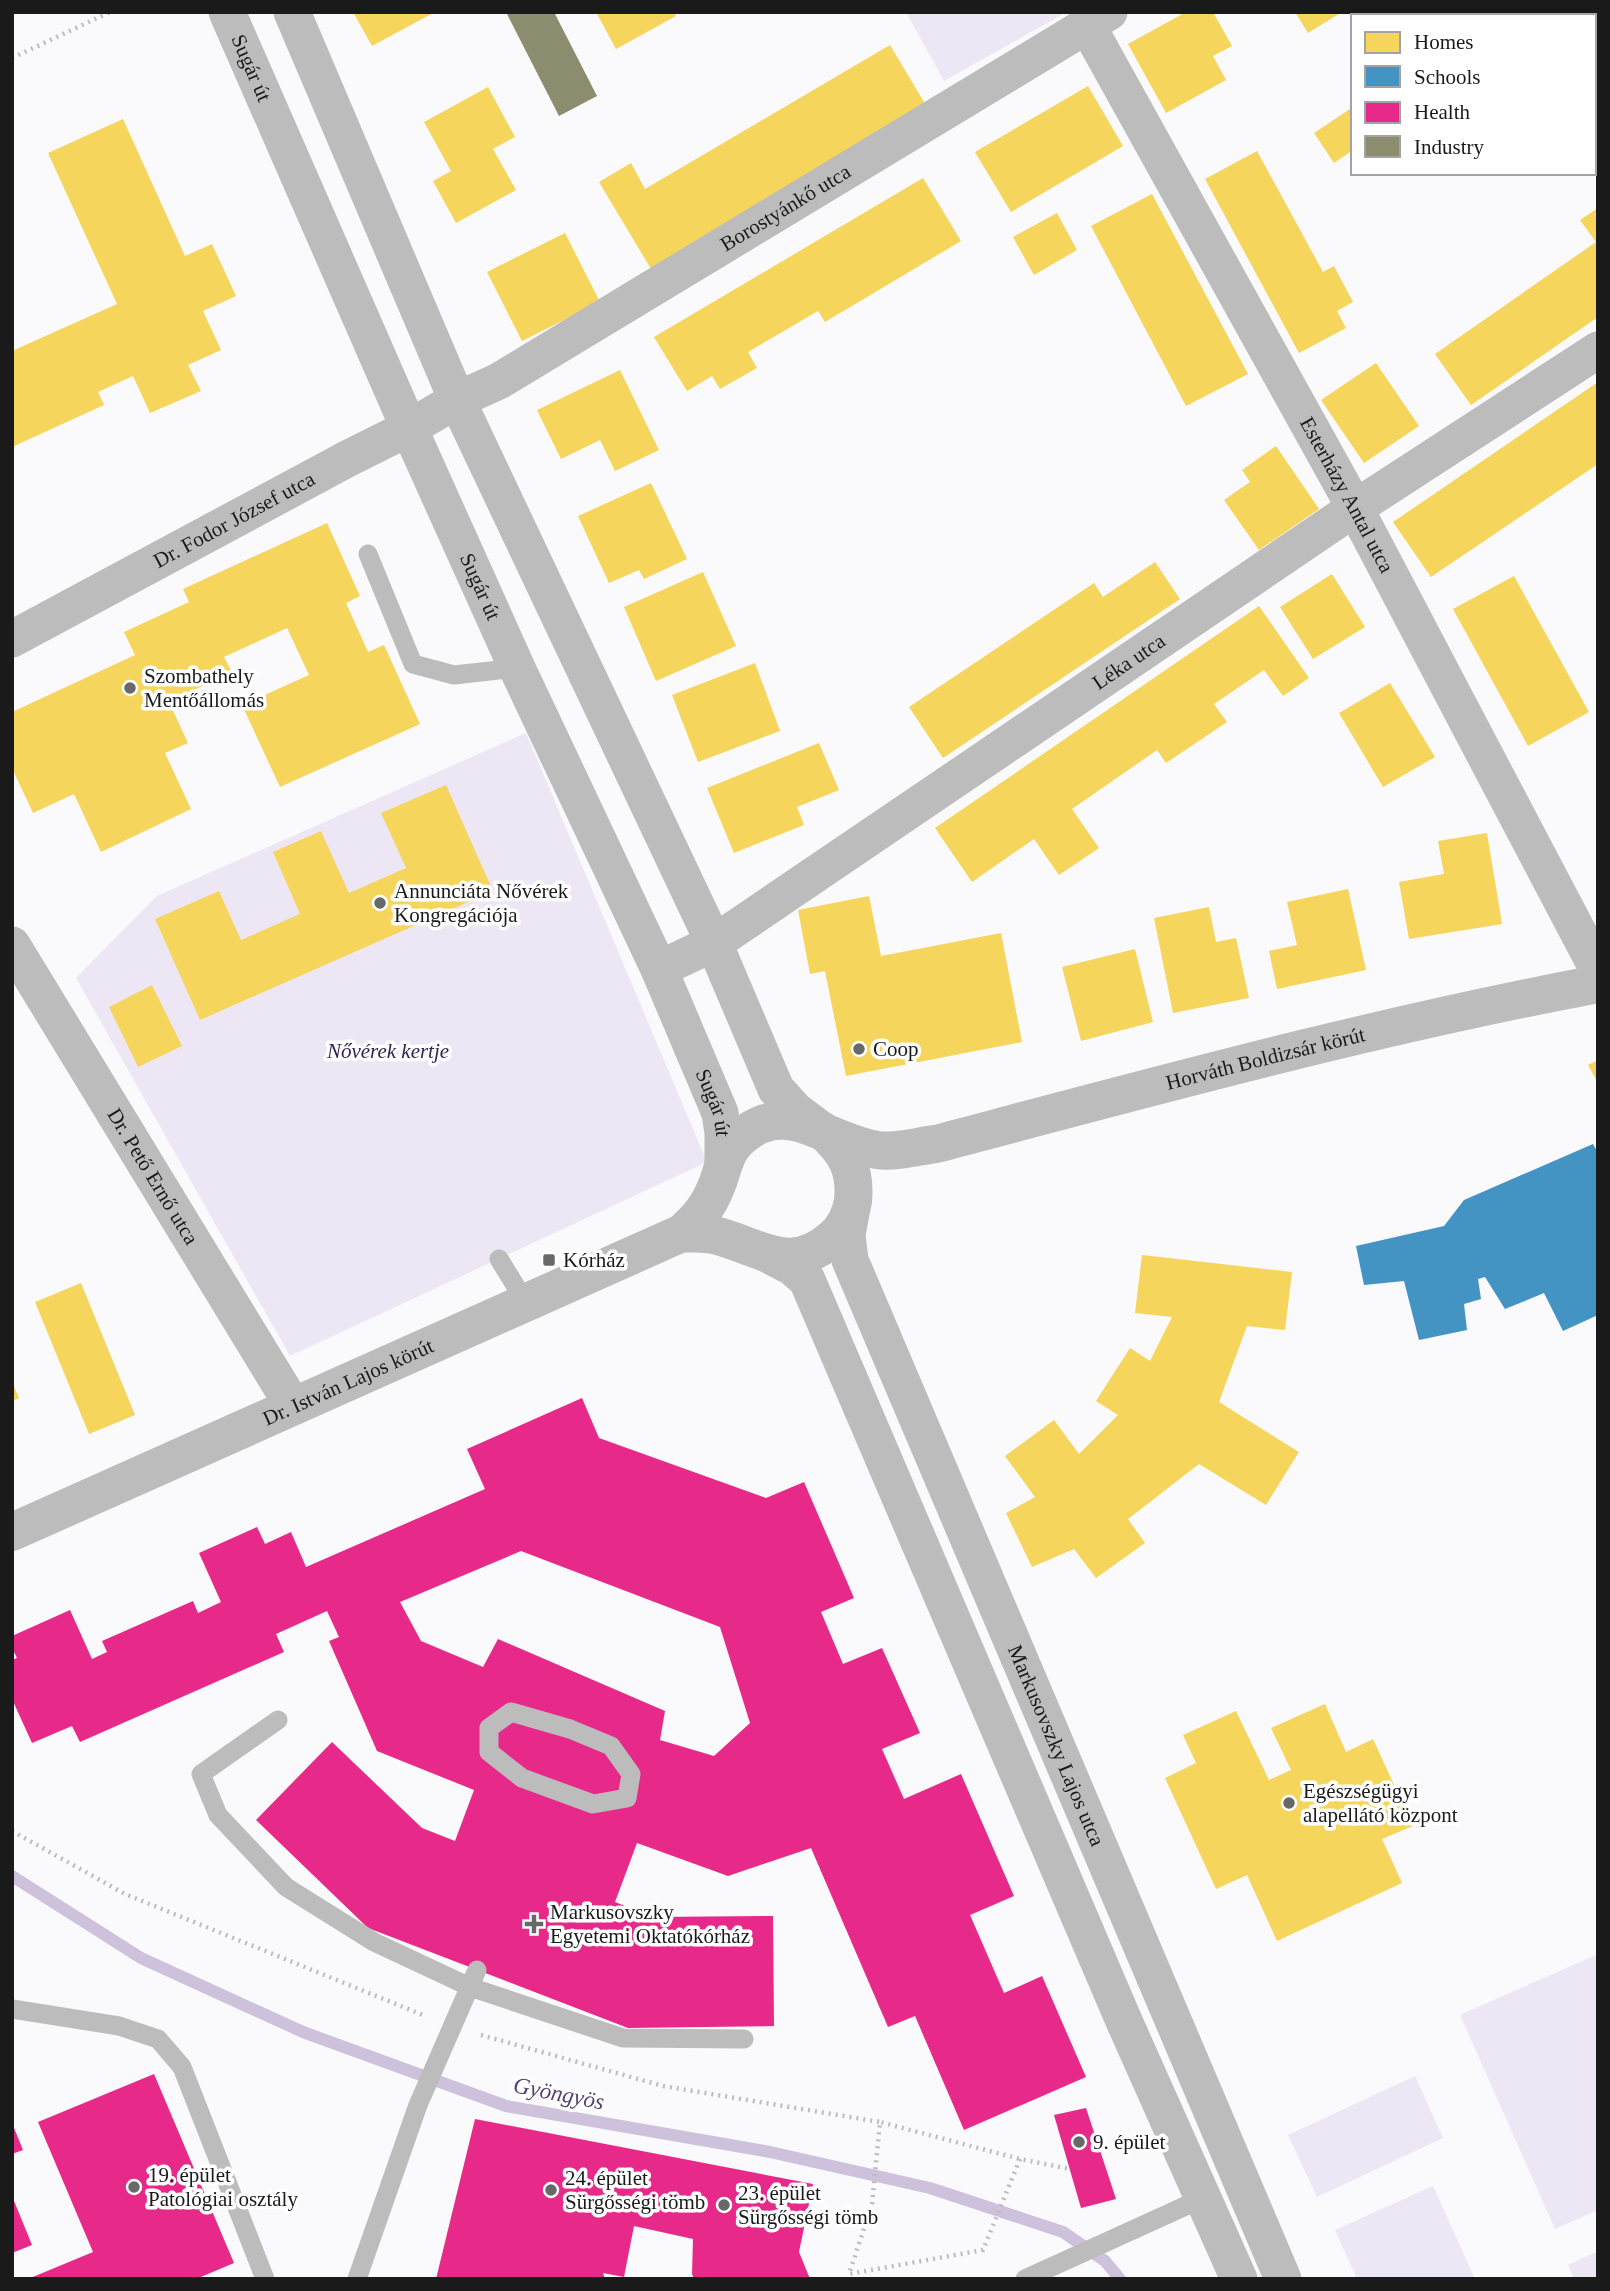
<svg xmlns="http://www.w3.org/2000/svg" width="1610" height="2291" viewBox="0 0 1610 2291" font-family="'Times New Roman',serif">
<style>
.green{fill:#ede7f5}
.homes{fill:#f6d55c}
.schools{fill:#4393c3}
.health{fill:#e7298a;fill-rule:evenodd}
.industry{fill:#8c8c6e}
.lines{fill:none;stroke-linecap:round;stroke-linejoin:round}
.stream{stroke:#cdc1dc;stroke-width:12}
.path{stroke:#bcbcbd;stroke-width:4.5;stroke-dasharray:2 5;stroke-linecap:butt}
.service{stroke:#bcbcbc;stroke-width:19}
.minor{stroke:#bcbcbc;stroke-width:37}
.tertiary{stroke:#bcbcbc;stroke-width:38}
.poi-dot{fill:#686869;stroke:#fff;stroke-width:2.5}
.labels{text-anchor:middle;stroke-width:7;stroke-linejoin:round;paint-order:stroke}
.street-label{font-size:21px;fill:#1a1a1b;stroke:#fff}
.poi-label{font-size:21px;fill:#1a1a1b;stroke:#fff;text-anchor:start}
.park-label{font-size:21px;font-style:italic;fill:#38204f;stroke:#fff}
.water-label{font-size:23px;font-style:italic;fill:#583f71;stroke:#fff}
</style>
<rect width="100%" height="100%" fill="#faf9fb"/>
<path class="green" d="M906,12H1067L944,81Z
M526,733L707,1162L290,1356L76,978L157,896Z
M1598,1954V2210L1555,2229L1460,2015Z
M1415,2076L1443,2138L1317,2197L1288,2135Z
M1433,2186L1475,2279H1357L1335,2230Z
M1598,2251V2279H1574L1568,2265Z"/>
<path class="homes" d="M353,12H435L372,46Z
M596,12H674L676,16L616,49Z
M1186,12H1213L1232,46L1213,56L1226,80L1166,113L1128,44Z
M1295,12H1342L1308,33Z
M890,45L927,107L651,269L599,182L631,163L645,189Z
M1088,86L1123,146L1011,212L975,152Z
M488,87L515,137L493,149L516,190L456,223L433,181L451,171L424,122Z
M1353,107V150L1334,163L1314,133Z
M123,119L185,256L212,244L236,296L203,311L221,350L188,365L201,391L150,413L133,376L98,392L104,405L12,447V351L117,304L48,153Z
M1257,151L1323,272L1334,266L1353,302L1337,311L1346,328L1299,353L1205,179Z
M923,178L961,241L825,322L818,311L748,352L757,368L720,389L712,376L687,391L654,337Z
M1152,194L1248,374L1186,406L1091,226Z
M1598,208V317L1471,405L1435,354L1596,242L1580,220Z
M1057,213L1077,250L1034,275L1013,237Z
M565,233L600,302L522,341L487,272Z
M1376,363L1419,426L1364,463L1321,400Z
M620,370L659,450L615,471L600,440L561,459L537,410Z
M1598,382V464L1431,577L1393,522Z
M1276,446L1319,509L1259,550L1224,500L1250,482L1242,470Z
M651,483L687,559L644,579L639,570L609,583L578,516Z
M327,523L360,596L346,603L368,652L384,645L420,724L280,787L242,705L309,675L287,628L224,657L232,672L169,702L188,743L165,753L191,809L101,852L74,794L33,813L12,768V712L135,655L124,632L189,602L183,589Z
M1155,562L1180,599L943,758L909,707L1094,583L1103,597Z
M703,572L736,646L656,681L624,607Z
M1332,574L1365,627L1313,659L1280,607Z
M1514,576L1589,712L1528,746L1453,609Z
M1259,606L1309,678L1283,696L1264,670L1214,704L1227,722L1166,763L1157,750L1072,809L1099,848L1059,875L1034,839L972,882L935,828Z
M755,663L780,731L698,762L672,695Z
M1390,683L1435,757L1383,787L1339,713Z
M819,743L839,790L797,807L804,825L734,853L707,788Z
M446,785L493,891L200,1020L155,919L219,891L241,940L300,914L273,852L321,831L349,893L406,868L381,813Z
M1487,833L1502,924L1409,939L1399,882L1444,874L1438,841Z
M1348,889L1366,970L1277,989L1269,951L1297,945L1287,902Z
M869,896L881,956L1001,933L1022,1042L846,1076L825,971L810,974L798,910Z
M1209,907L1216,942L1236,938L1249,998L1173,1013L1154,918Z
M1135,949L1153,1022L1081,1041L1062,967Z
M152,985L182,1046L138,1067L109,1007Z
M1598,1060V1083L1588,1065Z
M1142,1255L1292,1272L1285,1330L1247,1326L1219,1402L1299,1452L1266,1505L1199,1464L1128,1519L1145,1543L1096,1578L1074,1549L1032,1567L1006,1513L1035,1497L1005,1456L1054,1420L1079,1454L1118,1415L1096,1401L1130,1348L1150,1361L1172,1317L1135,1313Z
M81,1283L135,1415L89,1434L35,1302Z
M12,1382L19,1398L12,1401Z
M1325,1704L1346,1752L1373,1739L1413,1826L1382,1839L1402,1883L1277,1941L1247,1875L1216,1889L1165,1778L1196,1763L1183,1735L1236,1711L1269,1780L1291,1770L1271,1728Z"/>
<path class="schools" d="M1593,1144L1598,1153V1315L1563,1331L1544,1293L1505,1309L1485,1277L1478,1279L1481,1299L1464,1304L1467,1330L1419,1340L1404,1281L1364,1285L1356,1246L1444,1226L1464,1200Z"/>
<path class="health" d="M582,1398L599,1438L766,1498L804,1482L854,1598L821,1612L843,1664L882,1648L920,1733L882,1749L904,1799L961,1774L1014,1896L970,1915L1004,1993L1042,1976L1086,2077L964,2130L915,2016L888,2027L811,1848L728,1876L637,1843L615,1902L654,1917L773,1916L774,2026L628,2028L368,1928L256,1820L332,1742L422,1828L455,1841L474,1790L377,1751L329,1641L339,1637L327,1611L276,1634L284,1652L80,1742L72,1726L32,1743L12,1699V1660L17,1658L12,1648V1636L70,1610L92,1659L107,1652L102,1641L193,1601L198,1613L221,1602L199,1553L257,1527L265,1544L291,1532L306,1567L485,1489L467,1449ZM521,1551L720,1627L750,1723L714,1756L660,1740L665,1711L498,1639L483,1667L421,1641L400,1602Z
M154,2074L234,2263L196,2279H28L93,2252L38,2122Z
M1086,2108L1116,2199L1081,2208L1054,2115Z
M475,2119L813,2184L799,2252L810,2279H694L692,2274L693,2239L634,2226L624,2277L603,2273L605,2279H436Z
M12,2123L23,2150L12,2154Z
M12,2196L32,2245L12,2253Z"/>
<path class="industry" d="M506,12H554L597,96L559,116Z"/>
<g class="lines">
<path class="stream" d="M12,1876L141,1958L303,2032L506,2106L770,2152L930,2188L1063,2232L1105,2261L1120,2279"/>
<path class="path" d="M12,58L110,12
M12,1831L125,1894L423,2015
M481,2035L663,2086L880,2122
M1020,2159L983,2250L849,2274L872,2204L880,2122L1020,2159L1070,2169"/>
<path class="service" d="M368,554L413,664L454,675L517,668
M499,1259L526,1303
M511,1712L570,1729L611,1746L631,1774L627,1798L593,1804L522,1778L489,1752V1728Z
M278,1720L201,1774L218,1815L286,1887L374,1942L470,1987L623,2038L744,2039
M12,2009L119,2026L158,2039L182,2067L265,2279
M357,2279L418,2105L477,1970
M1025,2279L1203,2198"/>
<g class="minor">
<path id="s1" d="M227,12L409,428L517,668L659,969L720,1113L723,1133V1161"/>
<path d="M292,12L457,400L714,943L776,1089L795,1110L823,1131"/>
<path id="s2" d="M1087,25L1355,508L1598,970"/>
<path id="s3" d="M12,639L347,459L409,428L457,400L499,381L1109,12"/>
<path id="s4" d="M12,945L293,1406"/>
<path id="s5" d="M659,969L714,943L1355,508L1598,350"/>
<path id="s6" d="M852,1207L847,1235L850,1260L1283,2279"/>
<path d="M767,1254L792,1267L807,1280L1124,2021L1239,2279"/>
</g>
<g class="tertiary">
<path d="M682,1233C692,1234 704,1233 714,1235C759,1246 790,1276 833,1238C844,1229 851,1214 853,1201C856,1169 846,1152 823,1131"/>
<path id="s7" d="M12,1532L682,1233C698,1219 708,1207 716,1187C723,1172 723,1156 735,1143C783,1093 825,1142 877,1150C895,1153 918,1146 936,1144C1155,1086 1375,1026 1598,984"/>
</g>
</g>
<g class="poi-dot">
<circle cx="130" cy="688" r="7"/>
<circle cx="380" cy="903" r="7"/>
<circle cx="859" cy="1049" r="7"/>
<rect x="542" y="1253" width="14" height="14" rx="3.5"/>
<circle cx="1289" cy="1803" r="7"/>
<path d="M530.5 1913.5h7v7h7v7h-7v7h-7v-7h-7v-7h7z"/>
<circle cx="1079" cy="2142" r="7"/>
<circle cx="134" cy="2187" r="7"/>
<circle cx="551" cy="2190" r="7"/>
<circle cx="724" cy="2205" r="7"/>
</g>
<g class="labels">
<g class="street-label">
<text dy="7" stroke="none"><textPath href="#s1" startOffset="61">Sugár út</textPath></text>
<text dy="7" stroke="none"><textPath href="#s3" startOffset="886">Borostyánkő utca</textPath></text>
<text dy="7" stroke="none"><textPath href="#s2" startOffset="537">Esterházy Antal utca</textPath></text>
<text dy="7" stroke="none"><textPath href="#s3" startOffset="252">Dr. Fodor József utca</textPath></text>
<text dy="7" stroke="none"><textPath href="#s1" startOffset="628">Sugár út</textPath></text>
<text dy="7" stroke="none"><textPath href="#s5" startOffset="562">Léka utca</textPath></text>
<text dy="7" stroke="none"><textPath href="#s7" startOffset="1393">Horváth Boldizsár körút</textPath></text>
<text dy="7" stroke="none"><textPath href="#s1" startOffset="1195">Sugár út</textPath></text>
<text dy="7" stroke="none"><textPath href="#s4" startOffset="271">Dr. Pető Ernő utca</textPath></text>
<text dy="7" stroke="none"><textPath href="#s7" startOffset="368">Dr. István Lajos körút</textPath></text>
<text dy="7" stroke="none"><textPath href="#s6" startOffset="581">Markusovszky Lajos utca</textPath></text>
</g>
<g class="poi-label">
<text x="144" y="683">Szombathely<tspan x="144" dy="24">Mentőállomás</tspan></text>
<text x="394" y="898">Annunciáta Nővérek<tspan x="394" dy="24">Kongregációja</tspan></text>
<text x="873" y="1056">Coop</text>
<text x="563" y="1267">Kórház</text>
<text x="1303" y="1798">Egészségügyi<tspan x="1303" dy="24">alapellátó központ</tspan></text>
<text x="550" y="1919">Markusovszky<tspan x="550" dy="24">Egyetemi Oktatókórház</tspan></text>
<text x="1093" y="2149">9. épület</text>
<text x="148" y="2182">19. épület<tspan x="148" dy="24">Patológiai osztály</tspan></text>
<text x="565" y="2185">24. épület<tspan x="565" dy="24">Sürgősségi tömb</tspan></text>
<text x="738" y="2200">23. épület<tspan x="738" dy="24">Sürgősségi tömb</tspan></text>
</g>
<g class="park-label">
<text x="388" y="1058">Nővérek kertje</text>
</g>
<g class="water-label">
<text transform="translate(559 2093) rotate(11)" y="8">Gyöngyös</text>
</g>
</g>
<rect width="1610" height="2291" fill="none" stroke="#1a1a1b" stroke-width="28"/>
<rect x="1351" y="14" width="245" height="161" fill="#ffffff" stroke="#a3a3a4" stroke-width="2"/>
<rect x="1365" y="32" width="35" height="21" fill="#f6d55c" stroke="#a3a3a4" stroke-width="2"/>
<text x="1414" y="49" font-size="21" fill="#1a1a1b">Homes</text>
<rect x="1365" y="66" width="35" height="21" fill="#4393c3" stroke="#a3a3a4" stroke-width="2"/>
<text x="1414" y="84" font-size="21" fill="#1a1a1b">Schools</text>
<rect x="1365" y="102" width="35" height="21" fill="#e7298a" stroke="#a3a3a4" stroke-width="2"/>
<text x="1414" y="119" font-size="21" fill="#1a1a1b">Health</text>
<rect x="1365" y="136" width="35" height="21" fill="#8c8c6e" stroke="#a3a3a4" stroke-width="2"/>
<text x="1414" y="154" font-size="21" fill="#1a1a1b">Industry</text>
</svg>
